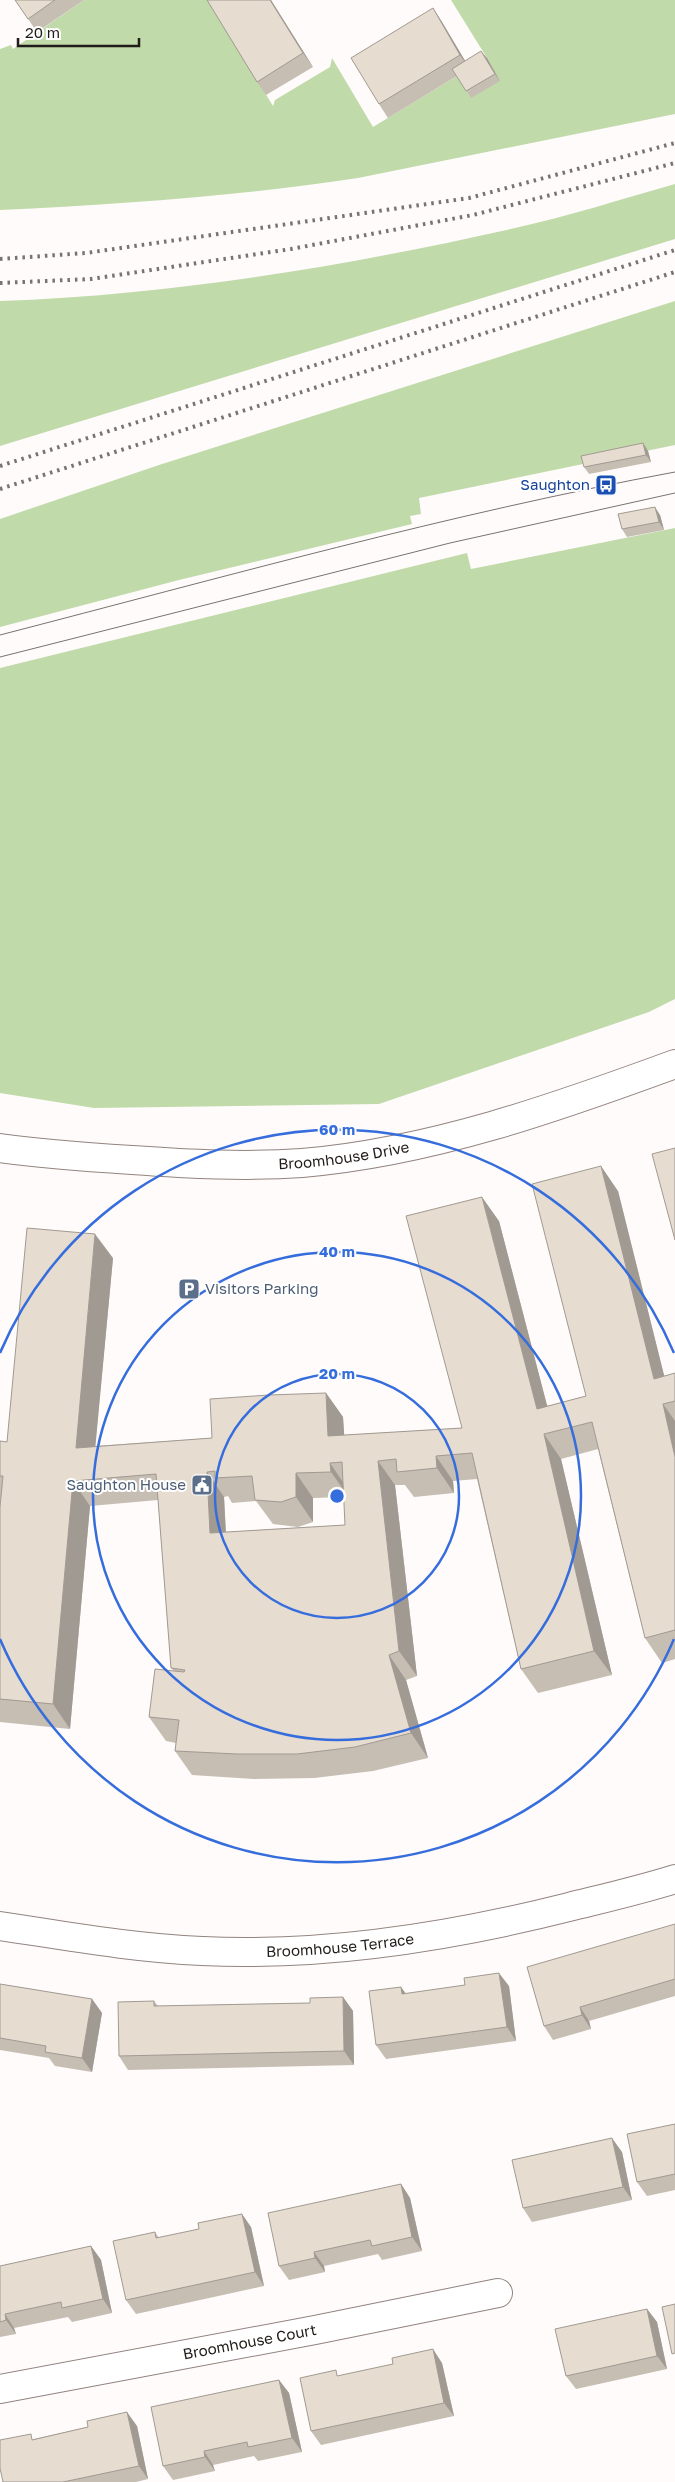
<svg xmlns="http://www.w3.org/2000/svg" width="675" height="2482" viewBox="0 0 675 2482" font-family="'Golos Text',sans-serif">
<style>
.green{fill:#c1daaa}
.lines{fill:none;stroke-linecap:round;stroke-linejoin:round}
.minor-casing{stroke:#93847f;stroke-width:30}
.minor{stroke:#fff;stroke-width:28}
.tram{stroke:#787371;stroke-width:1}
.rail{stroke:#787371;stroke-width:4;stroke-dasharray:2.5 5;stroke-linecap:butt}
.wall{fill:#c6bdb3;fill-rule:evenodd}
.shaded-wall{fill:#a19a92}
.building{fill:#e6dcd0;stroke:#a19a92;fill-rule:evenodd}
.ring{fill:none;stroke:#366ddc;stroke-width:2.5}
.labels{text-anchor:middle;stroke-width:4;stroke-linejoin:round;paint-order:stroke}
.transit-label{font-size:15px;fill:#164399;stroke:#fff;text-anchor:end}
.street-label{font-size:15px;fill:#211c19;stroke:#fff}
.service-label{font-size:15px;fill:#4e5e75;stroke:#fff;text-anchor:start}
.centre{fill:#366ddc;stroke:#fff;stroke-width:2.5}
.ring-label{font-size:15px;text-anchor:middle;font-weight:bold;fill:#366ddc;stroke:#fff;stroke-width:4;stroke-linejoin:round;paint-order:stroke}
</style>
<rect width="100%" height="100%" fill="#fefbfa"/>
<path class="green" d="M84,0H208L273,106L275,100L330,67L332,58L373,127L487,58L451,0H675V114L358,178C239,196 120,204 0,210V49L11,45L13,49Z
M675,184V239L0,446V301C173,295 347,266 515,228C569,216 622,199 675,184Z
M675,301V445L419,498L421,514L410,516L412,524L179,580L0,627V519L159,465Z
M675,528V999L649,1012L379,1104L94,1108L0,1093V668L467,553L471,569Z"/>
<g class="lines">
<g class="minor-casing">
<g id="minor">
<path id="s1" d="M0,1148C44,1154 88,1157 132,1160C189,1164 246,1167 302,1163C431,1152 555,1108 675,1064"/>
<path id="s2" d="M0,1926C67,1936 134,1948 202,1951C326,1957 450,1937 569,1907C605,1898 640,1890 675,1879"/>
<path id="s3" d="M0,2389L315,2330L498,2293"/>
</g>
</g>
<use href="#minor" class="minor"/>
<path class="tram" d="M0,635C224,577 448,514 675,472
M0,657L450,543L675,493"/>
<path class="rail" d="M0,259L86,253L469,198L675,143
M0,283L91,279L291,249L473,215L675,163
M0,466L675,250
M0,489L675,272"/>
</g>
<path class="wall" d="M15,0H84L37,32Z
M207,0H271L313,67L266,95L257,82Z
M433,8L442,22L465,61L481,51L500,81L471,98L457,76L388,118L379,104Z
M643,443L648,451L651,462L589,474L584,467Z
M660,515L664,530L627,537L622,529Z
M618,1191L664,1376L675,1373V1659L662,1663L645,1638L598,1449L561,1459L612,1675L538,1693L521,1669L477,1479L453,1481L454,1493L414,1497L405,1485H395L417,1676L406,1680L428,1758L373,1771L314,1778L254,1779L192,1775L175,1751L176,1743L166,1741L149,1717L174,1671L171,1668L158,1500L90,1506L70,1729L0,1722V1507L1,1499H0V1441L7,1442L113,1258L95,1446L212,1438L326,1393L343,1417L344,1435L462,1428L499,1221L547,1406L586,1396ZM228,1496L232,1503L256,1501L273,1524L298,1527L313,1522V1498L344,1497L345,1525L226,1532L224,1497Z
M675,1924V1996L589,2021L591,2029L553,2040L544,2026Z
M0,1984L92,1999L102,2013L92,2072L55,2066L49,2058L0,2050Z
M509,1986L516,2041L386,2059L376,2045L401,1987L406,1994Z
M343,1997L353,2011L354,2065L128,2070L119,2056L154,2001L158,2006L310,2003Z
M675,2124V2190L647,2196L637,2182Z
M622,2152L632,2200L532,2222L523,2208Z
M401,2184L410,2198L422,2251L382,2260L378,2254L324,2266L325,2272L289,2280L279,2266Z
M251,2227L264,2286L136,2314L126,2300L155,2232L159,2238Z
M91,2246L101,2260L112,2313L72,2322L68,2317L14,2328L16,2334L0,2337V2266Z
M647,2309L657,2322L667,2369L576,2389L566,2376Z
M442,2363L454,2416L321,2445L311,2431L340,2376Z
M279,2380L289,2393L302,2452L258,2461L254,2456L213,2465L215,2471L173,2480L163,2466Z
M137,2426L148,2479L136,2482H3L34,2439L88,2427Z"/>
<path class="shaded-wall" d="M270,0H271L313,67L303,53Z
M433,8L442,22L470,69L460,55Z
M481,51L487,58L500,81L495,74Z
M643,443L648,451L651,462L646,455Z
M655,507L660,515L664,530L659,522Z
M601,1166L618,1191L671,1403L654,1379Z
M482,1197L499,1221L554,1432L537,1409Z
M95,1234L113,1258L93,1472L76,1448Z
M326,1393L343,1417L346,1461L328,1436Z
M663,1404L675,1421V1457Z
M544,1434L561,1459L612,1675L594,1651Z
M436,1456L453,1481L454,1493L437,1468Z
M378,1461L395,1485L417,1676L399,1651Z
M330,1463L347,1488L348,1496L331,1472Z
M207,1472L224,1497L227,1557L210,1533Z
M296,1473L313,1498V1522L296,1497Z
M73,1481L90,1506L70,1729L53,1704Z
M389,1655L406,1680L428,1758L411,1733Z
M499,1973L509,1986L516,2041L507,2027Z
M401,1987L411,2001L402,1994Z
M343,1997L353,2011L354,2065L344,2051Z
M92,1999L102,2013L92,2072L82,2058Z
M580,2007L589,2021L591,2029L582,2015Z
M612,2138L622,2152L632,2200L623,2187Z
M401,2184L410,2198L422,2251L412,2237Z
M242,2214L251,2227L264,2286L255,2272Z
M91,2246L101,2260L112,2313L103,2299Z
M314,2252L324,2266L325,2272L315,2258Z
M647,2309L657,2322L667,2369L657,2356Z
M5,2314L14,2328L16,2334L6,2320Z
M433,2349L442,2363L454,2416L444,2403Z
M279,2380L289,2393L302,2452L292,2438Z
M127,2412L137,2426L148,2479L139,2466Z
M204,2451L213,2465L215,2471L205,2457Z"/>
<path class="building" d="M15,0H55L28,19Z
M207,0H270L303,53L257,82Z
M433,8L460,55L379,104L351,58Z
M481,51L495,74L466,91L452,69Z
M643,443L646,455L584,467L581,456Z
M655,507L659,522L622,529L618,514Z
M675,1148V1240L652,1154Z
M601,1166L654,1379L675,1373V1401L663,1404L675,1457V1630L645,1638L592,1422L544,1434L594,1651L521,1669L472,1453L436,1456L437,1468L397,1472L396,1459L378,1461L399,1651L389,1655L411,1733L355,1747L297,1754H237L175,1751L179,1720L149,1717L155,1669L184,1672L185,1670L171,1668L156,1474L73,1481L53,1704L0,1699V1507L3,1476H0V1441L7,1442L27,1228L95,1234L76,1448L212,1438L210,1399L269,1395L326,1393L328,1436L462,1428L406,1216L482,1197L537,1409L586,1396L532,1184ZM342,1462L345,1525L210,1533L207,1472L215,1471V1478L252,1476L255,1500L281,1502L296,1497V1473L331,1472L330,1463Z
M675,1924V1979L580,2007L582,2015L544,2026L527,1967Z
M499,1973L507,2027L376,2045L369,1991L401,1987L402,1994L465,1985L464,1978Z
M0,1984L92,1999L82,2058L45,2052L46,2046L0,2038Z
M343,1997L344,2051L119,2056L118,2002L154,2001V2006L310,2003V1998Z
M675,2124V2174L637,2182L627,2134Z
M612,2138L623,2187L523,2208L512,2160Z
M401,2184L412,2237L372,2246L370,2240L314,2252L315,2258L279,2266L268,2213Z
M242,2214L255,2272L126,2300L113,2241L155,2232L156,2238L199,2229L198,2223Z
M91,2246L103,2299L62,2308L61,2302L5,2314L6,2320L0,2322V2266Z
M675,2304V2353L672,2354L662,2307Z
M647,2309L657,2356L566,2376L555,2329Z
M433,2349L444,2403L311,2431L300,2378L336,2370L337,2376L393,2364L392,2358Z
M279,2380L292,2438L248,2447L247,2442L204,2451L205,2457L163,2466L151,2407Z
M127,2412L139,2466L63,2482H3L0,2468V2440L31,2434L32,2440L88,2427L87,2421Z"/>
<g class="ring">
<circle cx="337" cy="1496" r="122"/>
<circle cx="337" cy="1496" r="244"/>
<path d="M674 1639A366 366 0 0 1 0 1639M0 1353A366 366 0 0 1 674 1353"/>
</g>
<defs>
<g id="bus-square" transform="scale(1.125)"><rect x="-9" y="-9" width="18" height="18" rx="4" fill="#1a4fb4" stroke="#fff"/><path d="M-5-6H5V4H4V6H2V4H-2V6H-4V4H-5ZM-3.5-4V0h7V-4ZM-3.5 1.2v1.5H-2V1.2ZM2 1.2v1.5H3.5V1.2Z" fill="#fff"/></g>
<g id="parking-square" transform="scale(1.125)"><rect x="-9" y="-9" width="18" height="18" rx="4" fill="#5c6f8a" stroke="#fff"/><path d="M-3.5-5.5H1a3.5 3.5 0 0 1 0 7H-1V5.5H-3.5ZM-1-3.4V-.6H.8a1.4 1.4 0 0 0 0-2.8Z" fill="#fff"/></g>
<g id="civic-square" transform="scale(1.125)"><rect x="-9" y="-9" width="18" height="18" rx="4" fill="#5c6f8a" stroke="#fff"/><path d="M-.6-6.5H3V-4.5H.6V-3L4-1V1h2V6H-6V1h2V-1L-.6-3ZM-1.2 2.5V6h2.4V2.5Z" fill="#fff"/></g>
</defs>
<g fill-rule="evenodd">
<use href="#bus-square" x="606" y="485"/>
<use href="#parking-square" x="189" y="1289"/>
<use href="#civic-square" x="202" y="1485"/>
</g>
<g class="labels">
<g class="transit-label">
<text x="590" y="490">Saughton</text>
</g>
<g class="street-label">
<text dy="5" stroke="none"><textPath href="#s1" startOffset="345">Broomhouse Drive</textPath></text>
<text dy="5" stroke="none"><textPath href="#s2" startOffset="342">Broomhouse Terrace</textPath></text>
<text dy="5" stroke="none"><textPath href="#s3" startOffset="254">Broomhouse Court</textPath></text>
</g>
<g class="service-label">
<text x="205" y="1294">Visitors Parking</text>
<text x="186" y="1490" text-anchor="end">Saughton House</text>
</g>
</g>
<circle cx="337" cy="1496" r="8" class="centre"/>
<g class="ring-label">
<text x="337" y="1135">60 m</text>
<text x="337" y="1257">40 m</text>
<text x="337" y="1379">20 m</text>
</g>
<path d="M18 38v8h121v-8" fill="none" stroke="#211c19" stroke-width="2.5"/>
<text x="25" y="38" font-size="15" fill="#211c19" stroke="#ffffff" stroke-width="4" paint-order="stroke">20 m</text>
</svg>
